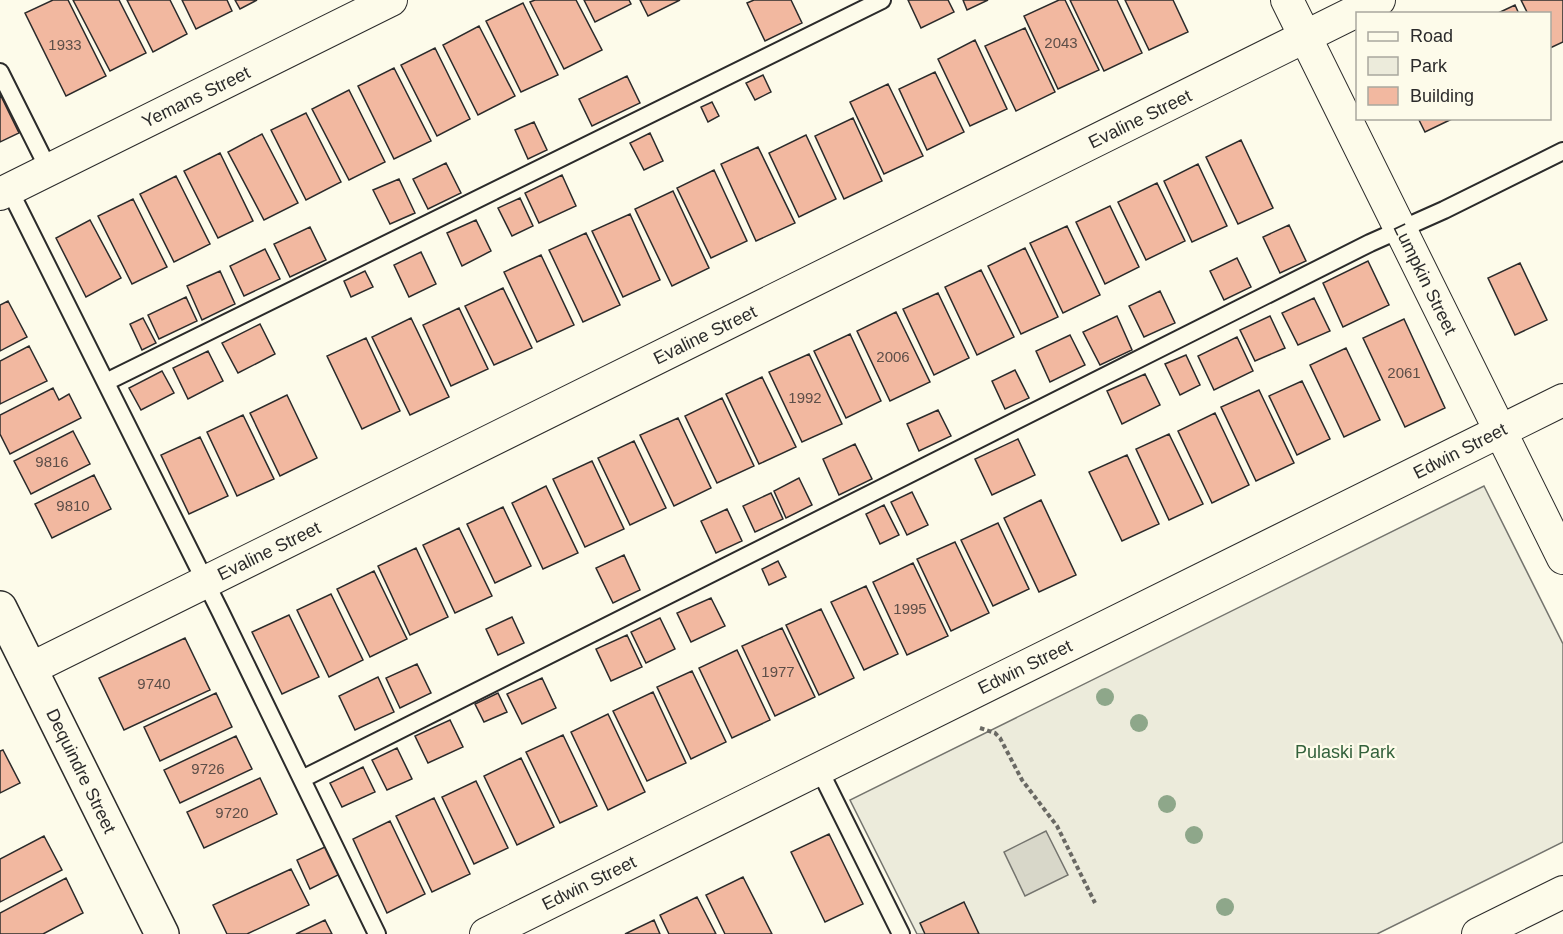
<svg xmlns="http://www.w3.org/2000/svg" width="1563" height="934" viewBox="0 0 1563 934" font-family="Arial,sans-serif">
<style>
.green{fill:#ecebdb;stroke:#74746e;stroke-width:1.5}
.water{fill:#d8d7c9;stroke:#74746e;stroke-width:1.5}
.building{fill:#f2b8a0;stroke:#2b2b2b;stroke-width:1.5}
.lines{fill:none;stroke-linecap:round;stroke-linejoin:round}
.service-casing{stroke:#2b2b2b;stroke-width:20}
.minor-casing{stroke:#2b2b2b;stroke-width:34}
.tertiary-casing{stroke:#2b2b2b;stroke-width:36}
.path{stroke:#6a6964;stroke-width:4;stroke-dasharray:4.5 3;stroke-linecap:butt}
.service{stroke:#fdfbea;stroke-width:16}
.minor{stroke:#fdfbea;stroke-width:32}
.tertiary{stroke:#fdfbea;stroke-width:33}
.tree{fill:#8ea78a}
.labels{text-anchor:middle;stroke-width:4.5;stroke-linejoin:round;paint-order:stroke}
.number-label{font-size:15px;fill:#5d4e48}
.street-label{font-size:18px;fill:#2b2b2b;stroke:#fdfbea}
.park-label{font-size:18px;fill:#34623c;stroke:#fdfbea}
</style>
<rect width="100%" height="100%" fill="#fdfbea"/>
<path class="green" d="M1484,486L1563,644V842L1377,934H917L850,800Z"/>
<path class="water" d="M1046,831L1068,875L1025,896L1004,852Z"/>
<path class="building" d="M53,0H68L106,76L66,96L25,13Z
M73,0H119L146,53L110,71Z
M127,0H170L187,34L153,52Z
M182,0H227L232,11L196,29Z
M235,0H257L240,9Z
M535,0H576L602,50L564,69L530,2Z
M584,0H629L631,4L595,22Z
M640,0H680L648,16Z
M754,0H791L802,23L765,41L747,3Z
M908,0H948L954,12L921,28Z
M963,0H988L967,10Z
M1059,0H1065L1099,70L1058,89L1024,16Z
M1070,0H1117L1142,53L1104,71Z
M1125,0H1173L1188,32L1149,50Z
M1521,0H1563V42L1550,48V14H1528Z
M523,3L558,75L521,92L486,21Z
M1515,5L1519,14H1496Z
M479,26L515,96L478,115L443,45Z
M1025,28L1055,92L1016,111L985,46Z
M975,40L1007,109L970,126L938,59Z
M435,48L470,119L437,136L401,65Z
M394,68L431,141L394,159L358,86Z
M935,72L964,132L927,150L899,89Z
M763,75L771,92L755,100L746,83Z
M627,76L640,103L592,126L579,99Z
M888,84L923,156L884,174L850,102Z
M349,90L385,162L349,180L312,109Z
M0,94L19,133L0,142Z
M712,102L719,116L708,122L701,107Z
M306,113L341,182L306,200L271,130Z
M853,118L882,181L844,199L815,136Z
M1418,118H1454L1425,132Z
M534,122L547,150L528,159L515,130Z
M650,133L663,161L644,170L630,143Z
M262,134L298,203L264,220L228,152Z
M806,135L836,199L799,217L769,153Z
M1241,140L1273,208L1238,224L1206,157Z
M758,147L795,223L756,241L721,164Z
M220,153L253,221L218,238L184,171Z
M446,163L461,193L428,209L413,179Z
M1198,164L1227,226L1192,242L1164,181Z
M714,170L747,241L711,258L677,188Z
M562,175L576,206L539,223L525,193Z
M176,176L210,244L174,262L140,194Z
M399,179L415,213L390,224L373,190Z
M1157,183L1185,241L1146,260L1118,202Z
M673,191L709,268L672,286L635,209Z
M520,198L533,226L512,236L498,208Z
M133,199L167,267L132,284L98,216Z
M1110,206L1139,267L1105,284L1076,222Z
M630,214L660,280L623,297L592,231Z
M90,220L121,278L86,297L56,238Z
M476,220L491,251L462,266L447,233Z
M1289,225L1306,261L1280,273L1263,237Z
M1067,226L1100,295L1063,313L1030,243Z
M310,227L326,260L290,277L274,244Z
M586,233L620,305L583,322L549,250Z
M1025,248L1058,317L1021,334L988,266Z
M265,249L280,279L244,296L230,266Z
M421,252L436,284L409,297L394,265Z
M541,255L574,325L537,342L504,272Z
M1237,258L1251,287L1224,300L1210,271Z
M1368,261L1389,305L1343,327L1323,283Z
M1520,263L1547,320L1515,335L1488,278Z
M981,270L1014,337L977,355L945,287Z
M220,271L235,304L202,320L187,286Z
M365,271L373,287L351,297L344,281Z
M503,288L532,348L494,365L465,306Z
M1160,291L1175,323L1144,337L1129,306Z
M938,293L969,358L934,375L903,309Z
M186,297L197,321L159,339L148,315Z
M1314,298L1330,331L1298,345L1282,313Z
M8,301L27,337L0,351V305Z
M459,308L488,369L451,386L423,325Z
M896,312L930,382L890,401L857,331Z
M1117,316L1132,350L1100,365L1083,332Z
M1270,316L1285,348L1255,361L1240,330Z
M143,318L156,343L142,350L130,324Z
M411,318L449,397L410,415L372,337Z
M1404,319L1445,408L1405,427L1363,338Z
M260,324L275,354L238,373L222,343Z
M850,334L881,401L846,418L814,351Z
M1070,335L1085,365L1050,382L1036,351Z
M1237,337L1253,371L1214,390L1198,356Z
M366,338L400,411L362,429L327,356Z
M29,346L47,381L0,404V361Z
M1346,348L1380,420L1344,437L1310,365Z
M208,351L223,381L188,399L173,368Z
M809,354L842,424L802,442L769,372Z
M1186,355L1200,385L1180,395L1165,364Z
M1015,370L1029,398L1005,409L992,381Z
M162,371L174,393L141,410L129,388Z
M1145,374L1160,405L1122,424L1107,391Z
M762,377L796,447L759,464L726,394Z
M1302,381L1330,439L1297,455L1269,396Z
M53,388L59,400L69,394L81,418L10,454L0,434V415Z
M1259,390L1294,463L1256,481L1221,407Z
M287,395L317,458L280,476L250,413Z
M722,398L754,466L717,483L685,416Z
M938,410L951,436L919,451L907,424Z
M1215,413L1249,485L1212,503L1178,431Z
M243,415L274,479L237,496L207,432Z
M678,418L711,488L674,506L640,435Z
M73,431L90,464L31,494L14,461Z
M1169,434L1203,504L1169,520L1136,449Z
M200,437L228,496L189,514L161,455Z
M1018,439L1035,475L992,495L975,459Z
M634,441L666,508L630,525L598,458Z
M855,444L872,479L839,495L823,459Z
M1127,455L1159,524L1122,541L1089,472Z
M592,461L624,529L585,547L553,479Z
M94,475L111,509L52,538L35,504Z
M799,478L812,505L786,518L774,491Z
M546,486L578,553L543,569L512,503Z
M912,492L928,525L907,535L891,502Z
M771,493L783,519L755,532L743,506Z
M1041,500L1076,575L1039,592L1004,518Z
M884,505L899,535L880,544L866,514Z
M503,507L531,566L495,583L467,524Z
M727,509L742,541L716,553L701,521Z
M998,523L1029,589L993,606L961,540Z
M459,528L492,596L455,613L423,545Z
M955,542L989,613L951,631L917,559Z
M416,548L448,617L410,635L378,566Z
M624,555L640,590L613,603L596,568Z
M778,561L786,577L769,585L762,569Z
M913,563L948,636L907,655L873,582Z
M374,571L407,639L370,657L337,589Z
M866,586L898,654L864,670L831,602Z
M331,594L363,660L329,677L297,610Z
M711,598L725,626L691,642L677,613Z
M821,609L854,678L819,695L786,625Z
M289,615L319,677L282,694L252,632Z
M512,617L524,643L498,655L486,629Z
M660,618L675,649L646,663L631,632Z
M782,628L815,697L775,716L742,646Z
M627,635L642,667L611,681L596,649Z
M185,638L210,690L124,730L99,678Z
M737,650L770,720L732,738L699,668Z
M417,664L431,693L400,708L386,678Z
M692,671L726,742L691,759L657,687Z
M378,677L394,712L355,730L339,696Z
M542,678L556,708L522,724L507,694Z
M653,692L686,763L647,781L613,711Z
M216,693L232,727L160,761L144,727Z
M498,693L507,712L484,722L475,704Z
M608,714L645,792L608,810L571,732Z
M450,720L463,747L428,763L415,736Z
M563,735L597,806L560,823L526,752Z
M236,736L252,769L180,803L164,770Z
M397,748L412,779L387,790L372,760Z
M3,750L20,783L0,793V751Z
M521,758L554,827L517,845L484,776Z
M363,767L375,792L342,807L330,783Z
M260,778L277,814L204,848L187,812Z
M476,781L508,848L474,864L442,797Z
M434,798L470,874L432,892L396,816Z
M390,821L425,894L387,913L353,839Z
M829,834L863,904L825,922L791,852Z
M44,836L62,870L0,902V859Z
M327,846L340,874L310,889L297,860Z
M291,869L309,905L247,934H227L213,905Z
M743,877L772,934H725L706,895Z
M66,878L83,913L43,934H0V913Z
M697,897L716,934H669L660,915Z
M964,902L979,934H925L920,923Z
M325,920L332,934H296Z
M654,920L660,934H625Z"/>
<g class="lines">
<g class="service-casing">
<path id="service" d="M0,72L49,170
M9,189L220,611L377,934
M106,382L882,0
M819,769L901,934
M302,779L1370,243L1444,210L1563,151"/>
</g>
<g class="minor-casing">
<path id="minor" d="M1287,0L1563,558
M0,194L391,0
M30,669L1379,0
M486,934L1563,400
M1478,934L1563,892"/>
</g>
<g class="tertiary-casing">
<path id="tertiary" d="M0,608L162,934"/>
</g>
<path class="path" d="M980,728L995,733L1000,738L1022,780L1057,826L1095,903"/>
<use href="#service" class="service"/>
<use href="#minor" class="minor"/>
<use href="#tertiary" class="tertiary"/>
</g>
<g class="tree">
<circle cx="1105" cy="697" r="9"/>
<circle cx="1139" cy="723" r="9"/>
<circle cx="1167" cy="804" r="9"/>
<circle cx="1194" cy="835" r="9"/>
<circle cx="1225" cy="907" r="9"/>
</g>
<g class="labels">
<g class="number-label">
<text x="1061" y="48">2043</text>
<text x="65" y="50">1933</text>
<text x="893" y="362">2006</text>
<text x="1404" y="378">2061</text>
<text x="805" y="403">1992</text>
<text x="52" y="467">9816</text>
<text x="73" y="511">9810</text>
<text x="910" y="614">1995</text>
<text x="778" y="677">1977</text>
<text x="154" y="689">9740</text>
<text x="208" y="774">9726</text>
<text x="232" y="818">9720</text>
</g>
<g class="street-label">
<text transform="translate(196 97) rotate(-26)" y="6">Yemans Street</text>
<text transform="translate(1140 119) rotate(-26)" y="6">Evaline Street</text>
<text transform="translate(1425 279) rotate(64)" y="6">Lumpkin Street</text>
<text transform="translate(705 335) rotate(-26)" y="6">Evaline Street</text>
<text transform="translate(1460 451) rotate(-27)" y="6">Edwin Street</text>
<text transform="translate(269 551) rotate(-26)" y="6">Evaline Street</text>
<text transform="translate(1025 667) rotate(-26)" y="6">Edwin Street</text>
<text transform="translate(81 771) rotate(64)" y="6">Dequindre Street</text>
<text transform="translate(589 883) rotate(-26)" y="6">Edwin Street</text>
</g>
<g class="park-label">
<text x="1345" y="758">Pulaski Park</text>
</g>
</g>
<rect x="1356" y="12" width="195" height="108" fill="#fdfbea" stroke="#a9a89e" stroke-width="1.5"/>
<rect x="1368" y="32" width="30" height="9" fill="#fdfbea" stroke="#a9a89e" stroke-width="1.5"/>
<text x="1410" y="42" font-size="18" fill="#2b2b2b">Road</text>
<rect x="1368" y="57" width="30" height="18" fill="#ecebdb" stroke="#a9a89e" stroke-width="1.5"/>
<text x="1410" y="72" font-size="18" fill="#2b2b2b">Park</text>
<rect x="1368" y="87" width="30" height="18" fill="#f2b8a0" stroke="#a9a89e" stroke-width="1.5"/>
<text x="1410" y="102" font-size="18" fill="#2b2b2b">Building</text>
</svg>
